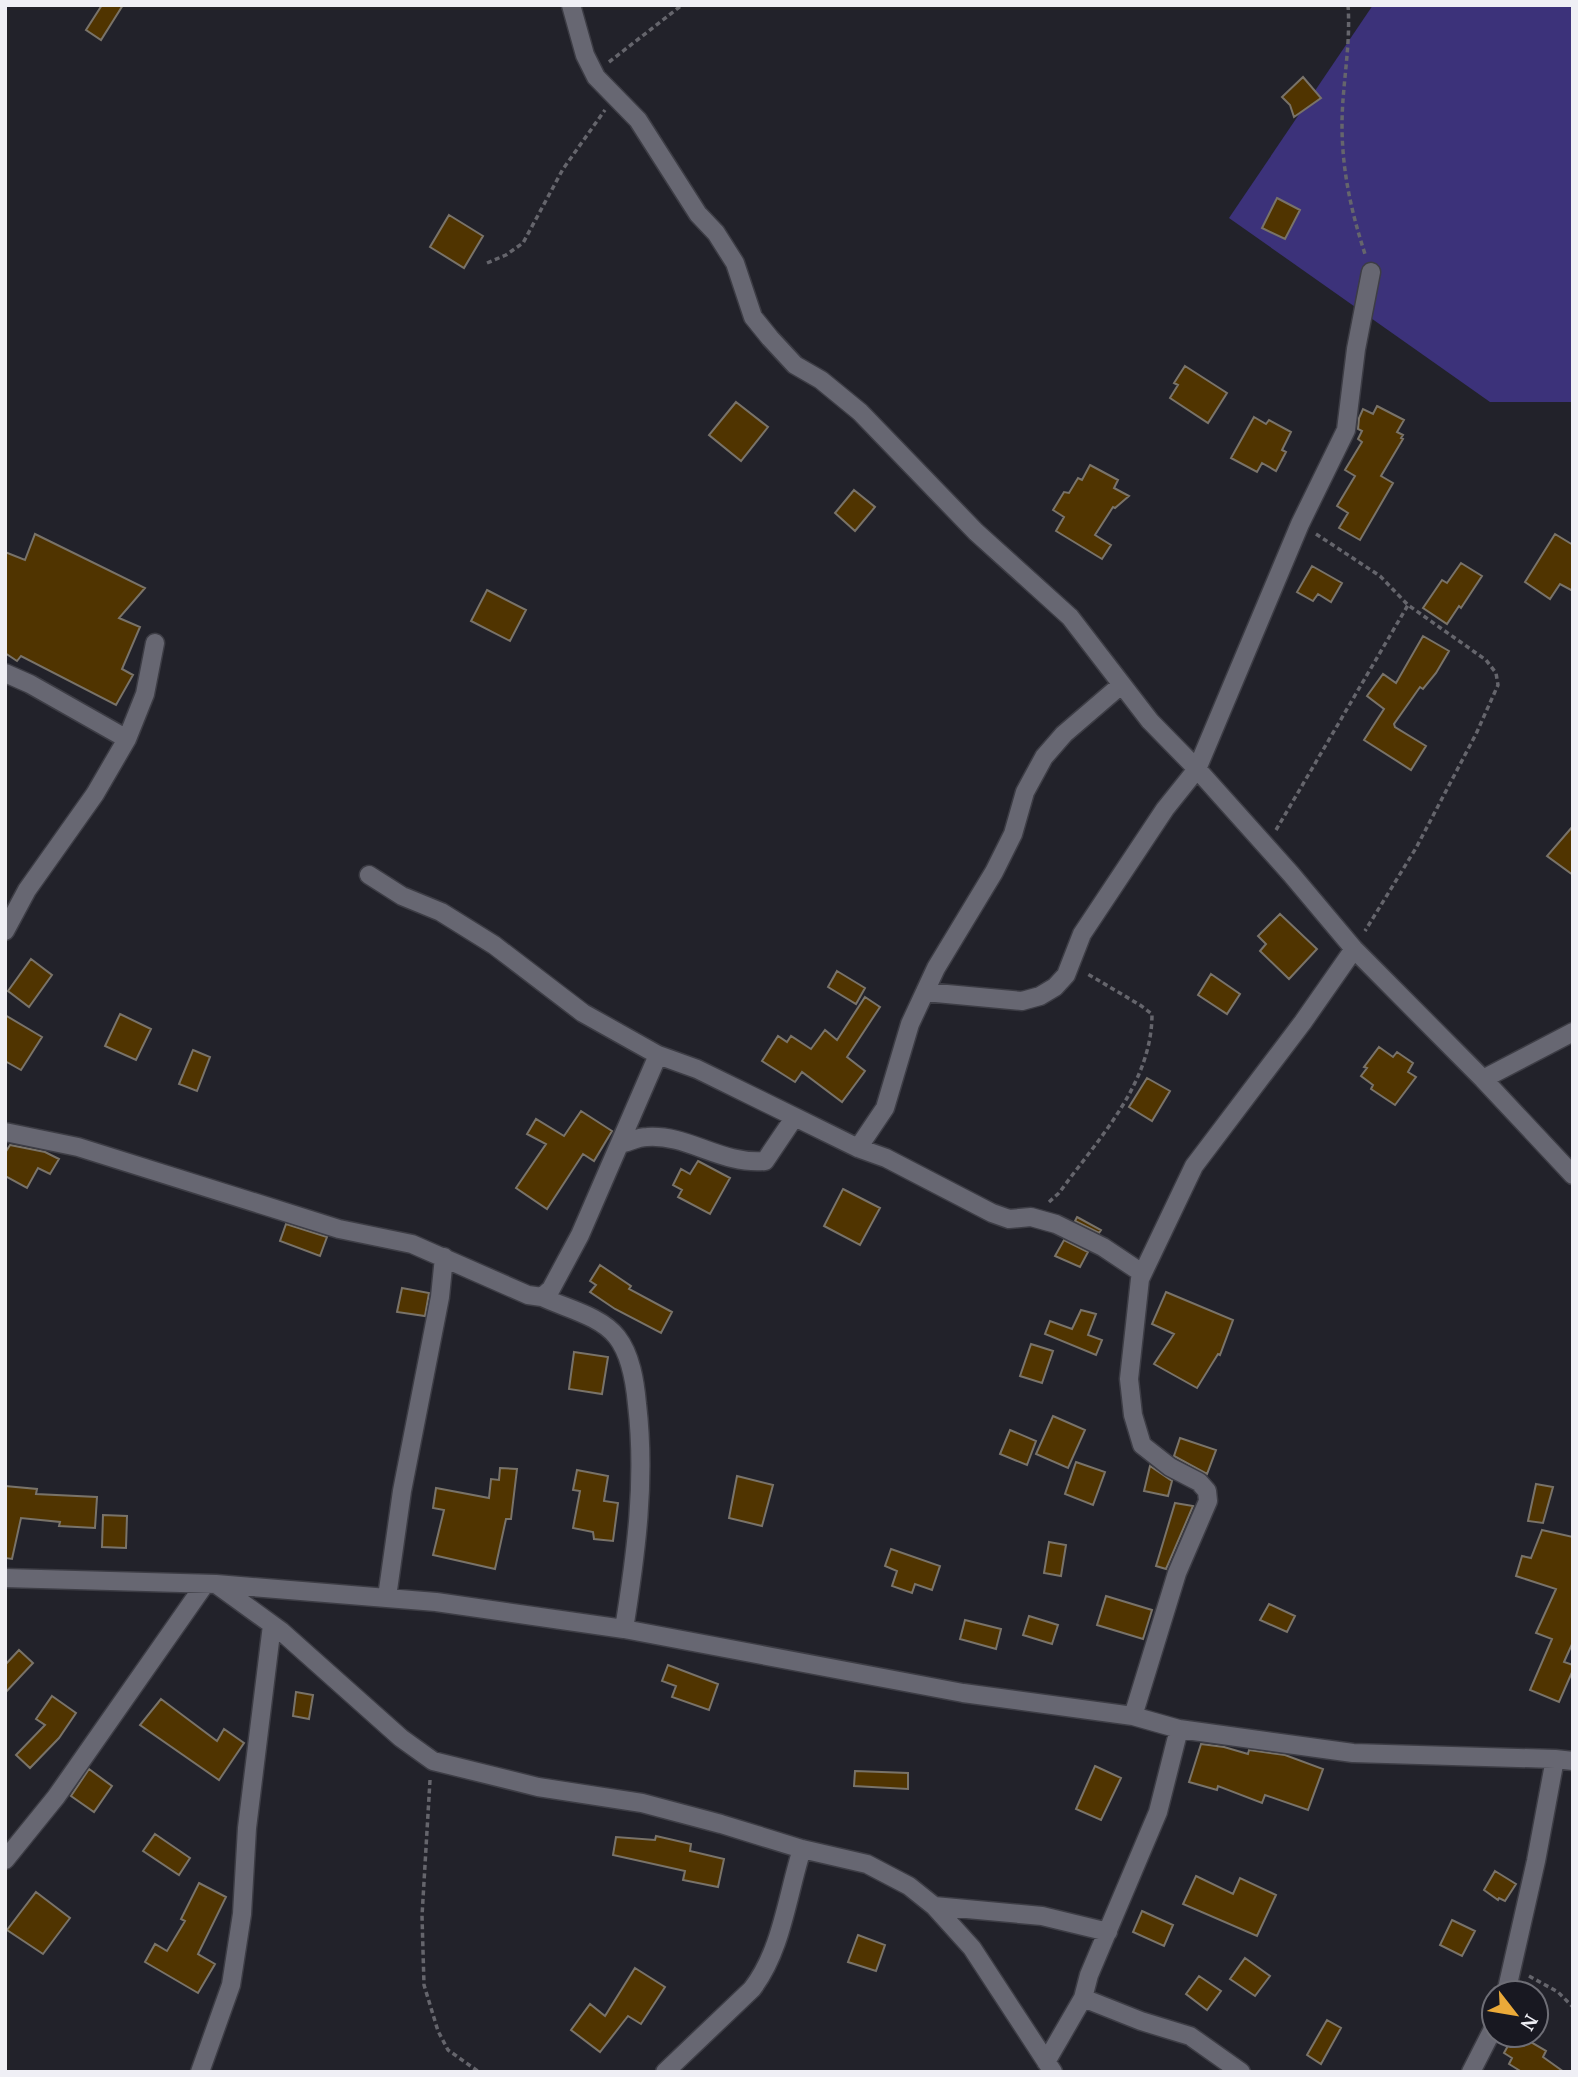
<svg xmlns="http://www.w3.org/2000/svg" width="1578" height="2077" viewBox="0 0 1578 2077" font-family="'PT Serif',serif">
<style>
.green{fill:#3c327a}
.building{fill:#503400;stroke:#797369;stroke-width:2}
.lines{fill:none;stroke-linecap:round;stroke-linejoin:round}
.street-casing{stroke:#3d3d45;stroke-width:21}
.path{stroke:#65656c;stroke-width:3.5;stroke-dasharray:5 3.5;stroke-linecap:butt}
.street{stroke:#676772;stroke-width:18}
</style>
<rect width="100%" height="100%" fill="#22222a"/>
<path class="green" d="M1373,5H1573V402H1490L1229,218Z"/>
<path class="building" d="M102,5H123L101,40L86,30Z
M1303,77L1321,98L1294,117L1290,105L1282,97Z
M1277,198L1300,210L1285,239L1262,228Z
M449,215L483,236L464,268L430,247Z
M1185,366L1227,393L1208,423L1170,398L1178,385L1174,383Z
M736,402L768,427L741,461L709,435Z
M1377,406L1404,420L1397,432L1403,435L1401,438L1403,439L1381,476L1393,483L1360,540L1339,528L1348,513L1337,506L1355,476L1345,470L1362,442L1358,439L1362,431L1358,429L1359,418L1363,409L1373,414Z
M1254,417L1266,424L1269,420L1291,432L1282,450L1286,452L1276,471L1262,463L1257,472L1231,458Z
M1090,465L1118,480L1114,488L1129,496L1115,508L1113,507L1095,535L1111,545L1102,559L1056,531L1064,517L1053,510L1064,492L1069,493L1078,478L1082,480Z
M854,490L875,507L855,531L835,513Z
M35,534L145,588L119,618L140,627L122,669L133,675L116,705L21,656L17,661L5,653V552L25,560Z
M1555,534L1573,545V591L1560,584L1550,599L1525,582Z
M1461,563L1482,576L1461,608L1459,606L1447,624L1423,608L1442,580L1447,583Z
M1312,566L1342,583L1331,602L1318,594L1313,601L1297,592Z
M487,590L526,610L510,641L471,621Z
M1423,636L1449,651L1436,673L1423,689L1420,687L1394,724L1395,727L1426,746L1411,770L1364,740L1384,709L1367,696L1383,674L1396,683Z
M1573,826V875L1547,856Z
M1280,914L1317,949L1289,979L1260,951L1266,944L1258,936Z
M31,959L52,975L29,1007L8,991Z
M837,971L865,988L856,1004L828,987Z
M1211,974L1240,994L1227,1014L1198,995Z
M865,997L880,1007L847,1057L865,1071L842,1102L802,1072L795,1082L762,1061L778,1036L787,1042L791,1036L811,1049L825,1030L837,1040Z
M120,1014L151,1029L136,1060L105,1046Z
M5,1015L42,1037L21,1070L5,1061Z
M1379,1047L1393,1057L1397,1052L1413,1063L1408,1072L1416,1077L1395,1105L1371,1089L1373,1085L1361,1076L1367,1068L1364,1067Z
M193,1050L210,1057L197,1091L179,1084Z
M1147,1078L1170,1091L1152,1121L1129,1107Z
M581,1111L612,1131L594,1161L583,1154L547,1209L516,1188L546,1144L527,1134L536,1119L564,1136Z
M10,1145L45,1152L59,1159L50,1174L38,1168L27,1188L5,1176V1153Z
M698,1161L730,1178L710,1214L678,1197L682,1190L673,1185L681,1169L690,1174Z
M843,1189L880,1208L860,1245L824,1226Z
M1077,1217L1101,1230L1099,1233L1075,1221Z
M286,1224L327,1237L320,1256L280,1241Z
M1064,1240L1088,1252L1080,1267L1055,1256Z
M600,1265L631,1286L629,1289L672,1312L661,1333L615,1309L590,1292L596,1285L590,1281Z
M402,1288L429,1293L425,1316L397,1312Z
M1166,1292L1233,1320L1220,1355L1218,1354L1197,1388L1154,1364L1174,1334L1152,1324Z
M1081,1310L1096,1314L1088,1335L1102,1340L1096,1355L1045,1334L1050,1321L1072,1329Z
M1031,1344L1053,1351L1042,1383L1020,1376Z
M574,1352L608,1357L602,1394L569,1389Z
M1053,1416L1085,1430L1068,1468L1036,1454Z
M1010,1430L1036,1441L1027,1465L1000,1454Z
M1180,1438L1216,1450L1207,1474L1174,1456Z
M1076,1462L1105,1472L1093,1505L1065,1494Z
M1150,1466L1172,1481L1168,1496L1144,1491Z
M500,1468L517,1469L511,1519H506L495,1569L433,1555L444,1510L433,1508L436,1488L489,1498L491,1479L499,1480Z
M577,1470L608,1476L604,1501L618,1503L613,1541L594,1539L593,1532L573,1528L580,1491L573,1490Z
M737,1476L773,1485L762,1526L729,1518Z
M1536,1484L1553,1487L1543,1523L1528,1521Z
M5,1486L37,1489L36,1494L97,1497L95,1528L59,1526L60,1522L21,1518L12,1559L5,1558Z
M1175,1503L1193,1506L1166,1569L1156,1566Z
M103,1515L127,1516L126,1548L102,1547Z
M1542,1530L1573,1537V1642L1564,1662L1573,1665V1670L1559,1702L1530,1690L1552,1639L1536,1633L1556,1589L1516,1576L1522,1556L1531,1558Z
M1049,1542L1066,1545L1061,1576L1044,1573Z
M891,1549L940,1566L932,1590L915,1584L912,1593L892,1586L897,1571L885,1566Z
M1106,1596L1152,1610L1143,1639L1097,1625Z
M1269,1604L1295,1616L1287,1632L1260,1620Z
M1029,1616L1058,1625L1052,1644L1023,1635Z
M965,1620L1001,1629L996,1649L960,1639Z
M19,1650L33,1663L5,1693V1665Z
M668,1665L718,1684L709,1710L672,1697L676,1686L662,1681Z
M296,1692L313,1695L309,1719L293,1716Z
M52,1696L76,1713L59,1738L30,1768L16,1755L45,1725L36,1719Z
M161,1699L217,1741L224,1729L244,1743L219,1780L140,1725Z
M1201,1744L1224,1747L1248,1754L1249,1750L1285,1755L1323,1769L1308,1810L1265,1795L1262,1803L1218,1786L1217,1790L1189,1782Z
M1095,1766L1121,1778L1101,1820L1076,1809Z
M89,1769L112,1786L94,1812L71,1796Z
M855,1771L908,1773V1789L854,1786Z
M155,1834L190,1858L179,1875L143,1851Z
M656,1836L691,1844L690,1851L724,1859L718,1887L683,1880L685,1871L613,1855L616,1837L655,1840Z
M1495,1871L1516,1884L1505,1901L1499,1898L1498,1900L1484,1890Z
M1196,1876L1233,1894L1240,1878L1276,1895L1257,1936L1183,1904Z
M199,1883L226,1897L198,1954L215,1964L198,1993L145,1962L155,1944L167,1951L185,1921L181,1919Z
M36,1892L70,1918L43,1954L7,1930Z
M1142,1911L1173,1925L1164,1946L1133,1932Z
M1452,1920L1475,1931L1462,1956L1440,1945Z
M858,1935L885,1945L876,1971L848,1962Z
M1245,1958L1270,1976L1255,1996L1230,1979Z
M635,1968L665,1987L641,2024L628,2016L600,2052L571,2030L590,2004L605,2016Z
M1199,1976L1221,1991L1207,2010L1186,1994Z
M1327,2020L1341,2028L1321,2064L1307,2055Z
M1514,2035H1519L1546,2051L1543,2057L1564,2072H1522L1509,2064L1512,2058L1504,2053Z"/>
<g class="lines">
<g class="street-casing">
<path id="street" d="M571,5L585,55L596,77L638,120L698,214L716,233L735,263L753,317L770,338L795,365L821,380L860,412L976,532L1070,617L1150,721L1197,769L1291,874L1354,949L1483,1079L1573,1175
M5,673L30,684L127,739
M369,875L402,896L441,912L494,945L583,1013L658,1055L697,1069L858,1148L886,1158L992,1213L1009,1219L1031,1217L1056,1224L1103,1247L1142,1273
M5,931L27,890L95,794L127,739L145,694L155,643
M925,992L1022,1001L1040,996L1055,987L1066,975L1082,934L1165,809L1197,769L1300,524L1346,430L1356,349L1371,272
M1483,1079L1573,1032
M5,1132L78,1147L339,1229L412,1244L528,1295L542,1297L551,1289L580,1235L658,1055
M620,1144C629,1142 638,1137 647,1137C688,1134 721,1165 765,1161L794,1118
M858,1148L885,1108L910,1024L936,968L994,872L1013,834L1025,792L1044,757L1064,734L1121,685
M542,1297C565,1308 601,1316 617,1337C631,1355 635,1382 637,1404C646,1480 636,1554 624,1629
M5,1578L216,1584L436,1602L624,1629L963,1693L1133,1716L1179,1729L1353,1753L1555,1759L1573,1761
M216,1584L281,1631L401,1738L433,1761L538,1787L642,1803L721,1824L802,1849L867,1864L909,1886L934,1906L972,1948L1053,2072
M387,1597L402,1491L440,1297L444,1257
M1133,1716L1177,1573L1208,1501L1207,1491L1199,1482L1170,1467L1142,1445L1133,1415L1129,1379L1140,1279L1194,1166L1303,1022L1354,949
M5,1860L56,1797L205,1584
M934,1906L1042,1916L1108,1932
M1506,1993L1536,1861L1555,1759
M1083,1998L1141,2021L1190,2036L1241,2072
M1046,2062L1083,1998L1089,1975L1158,1812L1179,1729
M200,2072L231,1985L242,1914L247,1828L272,1625
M665,2072L752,1989C782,1950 787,1896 802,1849
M1471,2072L1494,2027"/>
</g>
<path class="path" d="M1348,5C1351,46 1342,85 1342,125C1342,170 1351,211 1365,254
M609,62L682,5
M487,263L506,255L523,243L563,169L605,110
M1316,534L1380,576L1408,605L1486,660L1496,673L1498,685L1476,734L1416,848L1365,931
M1276,830L1408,605
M1049,1202L1059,1193C1098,1139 1152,1084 1152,1014L1140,1005L1086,973
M430,1780L422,1916L424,1985L438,2031L448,2050L479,2072
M1529,1976L1558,1992L1573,2007"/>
<use href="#street" class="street"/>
</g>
<rect width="1578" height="2077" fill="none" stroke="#efeff5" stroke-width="14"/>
<g transform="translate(1515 2014) rotate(121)"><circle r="33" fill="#181821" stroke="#6e6e76" stroke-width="2"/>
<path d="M0-5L12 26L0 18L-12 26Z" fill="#ebaa39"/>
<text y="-10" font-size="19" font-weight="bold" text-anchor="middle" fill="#efeff5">N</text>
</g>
</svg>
